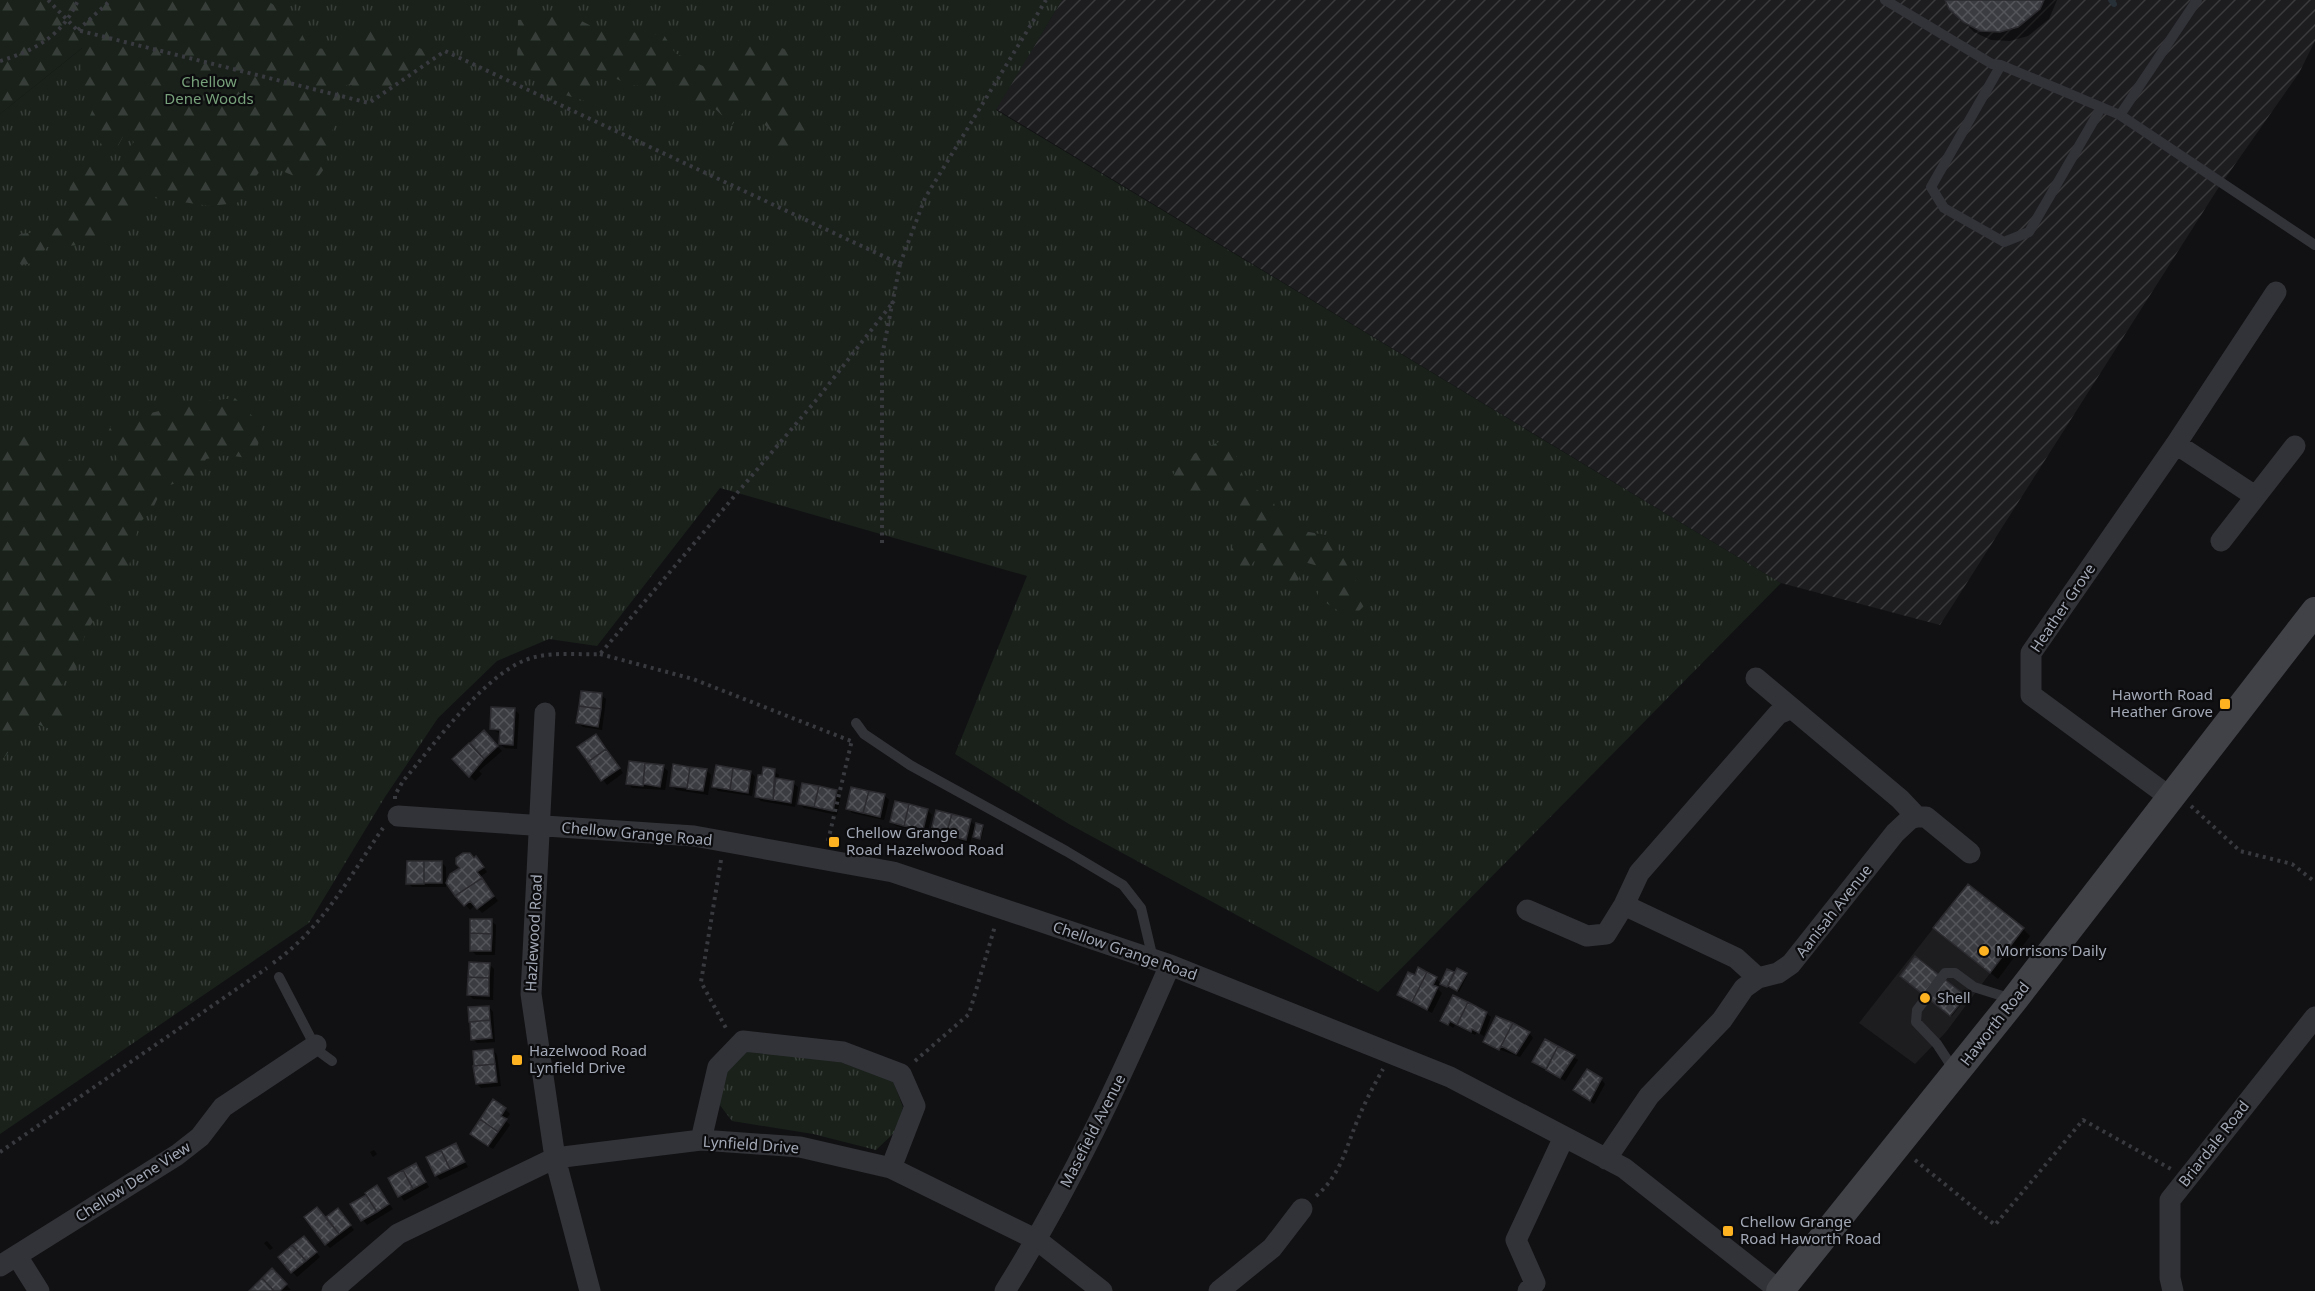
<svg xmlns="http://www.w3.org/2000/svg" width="2315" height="1291" viewBox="0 0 2315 1291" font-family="'Noto Sans',sans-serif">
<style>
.built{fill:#1d1d20}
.industrial{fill:url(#industrial-furrows)}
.grass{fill:url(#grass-tufts)}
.forest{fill:url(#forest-firs)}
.shadow{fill:#0007}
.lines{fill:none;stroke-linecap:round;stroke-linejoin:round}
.stream{stroke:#273037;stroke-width:6}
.building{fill:url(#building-cross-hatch);stroke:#2b2b2f;stroke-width:1.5}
.path{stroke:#383a3f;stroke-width:4;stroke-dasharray:3 4.5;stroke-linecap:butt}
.lane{stroke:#323338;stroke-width:10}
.street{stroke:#323338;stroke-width:21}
.secondary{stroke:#404248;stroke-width:28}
.poi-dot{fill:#fcb221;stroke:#0c0c0e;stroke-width:2}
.labels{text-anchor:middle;stroke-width:4.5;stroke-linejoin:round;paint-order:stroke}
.park-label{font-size:15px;fill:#77a17a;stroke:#0c0c0e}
.street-label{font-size:15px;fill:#a2a8b5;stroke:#0c0c0e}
.poi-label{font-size:15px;fill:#a2a8b5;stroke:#0c0c0e;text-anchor:start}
</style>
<defs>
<pattern id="industrial-furrows" width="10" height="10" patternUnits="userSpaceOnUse" patternTransform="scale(1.5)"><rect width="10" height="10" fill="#1d1d20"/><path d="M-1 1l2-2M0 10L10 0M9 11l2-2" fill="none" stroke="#3b3b3e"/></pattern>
<pattern id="grass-tufts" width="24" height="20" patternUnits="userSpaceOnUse" patternTransform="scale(1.5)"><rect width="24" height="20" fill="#19211a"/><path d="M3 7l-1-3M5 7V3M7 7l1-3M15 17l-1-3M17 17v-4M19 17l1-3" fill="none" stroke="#373e39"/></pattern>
<pattern id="forest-firs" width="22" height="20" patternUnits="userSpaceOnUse" patternTransform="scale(1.5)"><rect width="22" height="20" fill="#19211a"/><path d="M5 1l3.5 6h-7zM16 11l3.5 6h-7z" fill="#373e39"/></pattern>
<pattern id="building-cross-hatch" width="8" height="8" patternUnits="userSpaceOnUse" patternTransform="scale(1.5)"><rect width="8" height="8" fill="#3b3c41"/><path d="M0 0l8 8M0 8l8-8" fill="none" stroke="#54555a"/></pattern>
</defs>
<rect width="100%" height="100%" fill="#111113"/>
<path class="built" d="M1968,884L2024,928L1946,1032L1915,1064L1859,1023Z"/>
<path class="industrial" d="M1062,0H2315V41L2299,73L2217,190L1940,625L1781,583L996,109Z"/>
<path class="grass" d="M142,0H1062L996,110L1781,583L1378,992L1069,824L955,754L1027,576L720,488L597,646L549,639L497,661L438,718L385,797L309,923L0,1134V114Z
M746,1050L840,1062L893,1081L903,1107L895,1132L876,1150L813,1134L732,1121L719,1104L726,1069Z"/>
<path class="forest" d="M0,0H266L293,17L309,48L331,49L366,29L433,53L416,83L388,98L348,84L342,89L324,169L316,180H304L265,164L237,203L210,206L148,197L99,244L47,247L33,263L21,265L9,241C13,239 18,235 21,234C34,231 46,236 57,228C83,208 45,162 118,164L134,142L125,133L113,155L85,128L102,86L82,90V48L0,114Z
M570,15L597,29L664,35L675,53L718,73L734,44L745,35L790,51L793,111L805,126L804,140L794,159L779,163L765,142L775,135L764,124L753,101L732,125L707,101L687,107L664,88L630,85L592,68V103L545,89L537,73L517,65L518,20Z
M235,398L262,426L255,459L226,455L206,459L197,477L163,487L153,508L139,524L129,566L85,634L76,669L54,693L69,708L61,733L34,723L0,762V434L38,432L37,447L91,468L120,464L106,437L112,423L190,403Z
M1226,439L1236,455L1245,482L1273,500L1280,523L1287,528L1331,536L1358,585L1372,598L1351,619L1317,597L1325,568L1304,562L1294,594L1258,556L1243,576L1227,560L1233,545L1275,542L1234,514L1222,484L1195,503L1167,488C1179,456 1197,452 1226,439Z"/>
<path class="shadow" d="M1947,0H2057L2049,19L2028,36L2010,41L1991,40L1974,32L1950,8Z
M601,695L606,699L602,730L583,727L578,723Z
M515,710L519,714L517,749L505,748L500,744L501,734L491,729Z
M484,732L502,751L479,771L482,774L475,781L454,759Z
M600,740L623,773L607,785L579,747Z
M674,766L706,770L711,775L708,795L676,790L671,785Z
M663,767L668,771L665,790L632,788L628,783Z
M774,771L779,775L778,779L793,783L798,787L795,807L761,801L756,797Z
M751,772L755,777L752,796L718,791L714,787Z
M837,791L841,795L837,815L804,808L799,803Z
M885,796L889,800L884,820L852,813L848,808Z
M927,810L932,815L927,834L896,826L891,822Z
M970,821L977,827L984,828L981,840L972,834L970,844L933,831Z
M474,860L480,863L487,872L480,877L498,901L482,913L475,905L470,910L448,883Z
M441,862L446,867V887H412L408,883Z
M491,921L496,925L495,955H476L471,950Z
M1935,928L2023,929L2030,936L1998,979Z
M1916,958L1966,998L1952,1016L1902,976Z
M489,964L494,969L493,1000L473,999L469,995Z
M1448,971L1467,976L1459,992L1443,985Z
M1436,978L1440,983L1438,989L1442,993L1432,1013L1399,995Z
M489,1007L493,1012L495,1042L477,1043L473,1039L470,1009Z
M1486,1013L1491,1017L1484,1036L1477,1032L1475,1035L1455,1025L1453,1028L1442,1020Z
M1529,1033L1533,1038L1520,1057L1490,1046L1485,1042Z
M1545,1041L1578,1060L1565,1081L1534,1062Z
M493,1050L497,1055L501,1086L481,1088L477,1084Z
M1601,1079L1605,1084L1594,1104L1575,1090Z
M505,1109L510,1114L505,1120L510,1125L493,1149L476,1138Z
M456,1145L468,1167L440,1180L436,1175Z
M374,1150L377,1154L373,1157L370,1152Z
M416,1165L429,1187L404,1201L390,1179Z
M377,1187L393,1209L367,1225L352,1205Z
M338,1210L354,1230L330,1248L326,1244V1219Z
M267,1241L273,1248L270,1250L264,1243Z
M308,1242L320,1257L297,1277L280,1258Z
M272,1270L291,1290L251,1291Z"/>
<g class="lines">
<path class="stream" d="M2111,0L2114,4"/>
</g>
<path class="building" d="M1945,0H2044L2040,9L2018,27L2000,32L1980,31L1963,22L1949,9Z
M581,691L602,693L601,709L579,706Z
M579,706L601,709L598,727L576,723Z
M491,707L515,708L513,745L499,744L500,730L490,729Z
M484,730L498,746L484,759L470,743Z
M596,734L606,749L588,762L577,747Z
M469,743L484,759L469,777L452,759Z
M606,749L620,768L601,781L588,762Z
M629,761L645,763L643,786L626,784Z
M645,763L664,765L660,787L643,784Z
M673,764L690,767L687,788L670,786Z
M716,765L733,768L730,790L712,787Z
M690,767L707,769L703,791L687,789Z
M763,767L775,769L773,800L755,797L758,775H762Z
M733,768L751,771L748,793L730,790Z
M776,778L794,781L791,803L773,800Z
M802,783L819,786L814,807L798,804Z
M819,786L837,790L833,811L814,807Z
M851,787L869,791L863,813L846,809Z
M869,791L885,794L880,817L863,813Z
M895,801L909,804L904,826L890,822Z
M909,804L928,809L923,830L904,826Z
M936,810L952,814L946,835L931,831Z
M952,814L971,819L966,840L946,835Z
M976,823L983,825L980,839L973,837Z
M463,853H470L474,858L476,856L484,867L477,872L482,878L455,896L446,883L450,874L460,868L456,864V858Z
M407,861H424V884H406Z
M424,861H442V883H424Z
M482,878L494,896L477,909L470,901L464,906L455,896Z
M1968,884L2024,928L1990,973L1933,928Z
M470,919H492V934L470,933Z
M470,933L492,934L491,951H470Z
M1915,956L1966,996L1950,1016L1900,976Z
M469,962L490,963L489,978L468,977Z
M1418,967L1427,972L1412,1002L1397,995L1408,972L1415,975Z
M1457,968L1467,973L1457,991L1448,986Z
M1447,969L1454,972L1447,987L1440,984Z
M1427,972L1437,977L1433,985L1438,987L1427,1010L1412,1002Z
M468,977L489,978V996L467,995Z
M1453,995L1468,1002L1457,1025L1450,1021L1448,1025L1440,1021Z
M1468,1002L1487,1012L1479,1033L1472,1029L1471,1032L1457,1025Z
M489,1006L490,1020L469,1022L468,1007Z
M1496,1016L1513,1023L1499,1050L1483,1042Z
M490,1020L492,1038L471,1040L470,1022Z
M1513,1023L1530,1032L1516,1054L1501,1046Z
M1545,1039L1558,1046L1546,1069L1532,1062Z
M1558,1046L1575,1055L1560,1078L1546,1070Z
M493,1049L495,1064L474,1066L473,1051Z
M495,1064L497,1082L476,1084L473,1066Z
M1587,1069L1602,1078L1590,1101L1573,1090Z
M493,1099L506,1108L501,1116L507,1119L498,1132L480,1119Z
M480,1119L498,1132L488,1146L470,1134Z
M456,1143L465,1162L450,1169L441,1150Z
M441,1150L450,1169L435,1176L426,1157Z
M416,1163L426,1182L413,1189L403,1170Z
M403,1170L413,1189L398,1197L388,1178Z
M377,1185L389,1204L377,1212L365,1193Z
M366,1195L377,1212L361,1221L350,1204Z
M317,1207L339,1234L325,1245L304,1217Z
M338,1208L351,1225L339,1234L326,1217Z
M304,1236L317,1252L306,1261L292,1245Z
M292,1245L306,1261L291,1273L278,1257Z
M272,1268L287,1284L280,1291H274L262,1278Z
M262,1278L274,1291H249Z"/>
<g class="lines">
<path class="path" d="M48,0L77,30L369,103L445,51L900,264L882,356V544
M78,30L111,0
M0,61C36,50 63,35 78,0
M900,264L925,198L1046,0
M600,654L693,679L851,741
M395,799V795L403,781C434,745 489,667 535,657C555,652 579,655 600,654L818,398L894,301
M2191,806L2240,851L2292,864L2315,882
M828,841L852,740
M721,860L701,982L727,1030
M273,963C321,930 350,876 383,828
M915,1061L969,1014L995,926
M0,1152L267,968
M1915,1160L1995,1225L2083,1120L2171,1169
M1316,1196C1341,1175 1346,1147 1358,1119C1365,1102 1374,1085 1383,1069"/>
<path class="lane" d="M1885,0L1992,64L2001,65L2120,115L2315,245
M2001,65L1931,187L1944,208L2004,242L2029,232L2101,108
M2120,115L2197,0
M856,723L864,734L910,765L1066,851L1123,885L1141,908L1153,959
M279,977L317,1050L332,1061
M1954,1070L1937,1044L1916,1022L1917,1010L1945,973H1955L1974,987L2012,999"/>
<path class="street" d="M2176,444L2255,496
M2221,541L2295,446
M545,713L531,994L555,1158L590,1291
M2171,798L2031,695V653L2176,444L2276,292
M398,816L694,836L893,872L1170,965L1450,1077L1624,1168L1780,1291
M1917,817H1926L1970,853
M1527,910L1587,936L1606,934L1624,905
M1758,978L1736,958L1624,905L1639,873L1778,714L1792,708
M701,1140L718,1067L743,1041L843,1052L901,1074L915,1106L891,1168
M1606,1159L1649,1096L1722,1020L1744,988L1758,978L1778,973L1791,964L1895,833L1910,819L1917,817L1900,799L1756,678
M17,1256L39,1291
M0,1266L177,1155L200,1137L223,1107L316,1045
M332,1291L398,1234L555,1158L701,1140L800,1147L891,1168L1037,1240L1102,1291
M1005,1291C1071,1186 1121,1078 1170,965
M1219,1291L1272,1248L1302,1209
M1528,1291L1535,1283L1516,1240L1564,1137
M2173,1291L2170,1278V1200L2315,1017"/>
<path class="secondary" d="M1780,1291L2014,1000L2315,611"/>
</g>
<g class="poi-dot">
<rect x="2219" y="698" width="12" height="12" rx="3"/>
<rect x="828" y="836" width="12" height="12" rx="3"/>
<circle cx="1984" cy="951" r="6"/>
<circle cx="1925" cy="998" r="6"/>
<rect x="511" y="1054" width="12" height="12" rx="3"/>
<rect x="1722" y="1225" width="12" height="12" rx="3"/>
</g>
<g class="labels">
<g class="park-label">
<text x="209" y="87">Chellow<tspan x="209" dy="17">Dene Woods</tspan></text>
</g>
<g class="street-label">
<text transform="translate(2063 608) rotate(-56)" y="5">Heather Grove</text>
<text transform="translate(637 834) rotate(5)" y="5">Chellow Grange Road</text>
<text transform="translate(1834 911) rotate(-52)" y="5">Aanisah Avenue</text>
<text transform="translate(534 933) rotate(-87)" y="5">Hazlewood Road</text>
<text transform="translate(1125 951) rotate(19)" y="5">Chellow Grange Road</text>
<text transform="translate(1995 1024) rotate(-52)" y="5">Haworth Road</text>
<text transform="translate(1093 1131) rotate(-63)" y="5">Masefield Avenue</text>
<text transform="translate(2214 1144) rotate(-52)" y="5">Briardale Road</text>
<text transform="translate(751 1145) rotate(4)" y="5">Lynfield Drive</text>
<text transform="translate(133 1182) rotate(-33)" y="5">Chellow Dene View</text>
</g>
<g class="poi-label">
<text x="2213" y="700" text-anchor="end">Haworth Road<tspan x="2213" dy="17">Heather Grove</tspan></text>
<text x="846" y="838">Chellow Grange<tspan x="846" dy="17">Road Hazelwood Road</tspan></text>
<text x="1996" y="956">Morrisons Daily</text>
<text x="1937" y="1003">Shell</text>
<text x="529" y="1056">Hazelwood Road<tspan x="529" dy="17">Lynfield Drive</tspan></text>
<text x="1740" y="1227">Chellow Grange<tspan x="1740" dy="17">Road Haworth Road</tspan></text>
</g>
</g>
</svg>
